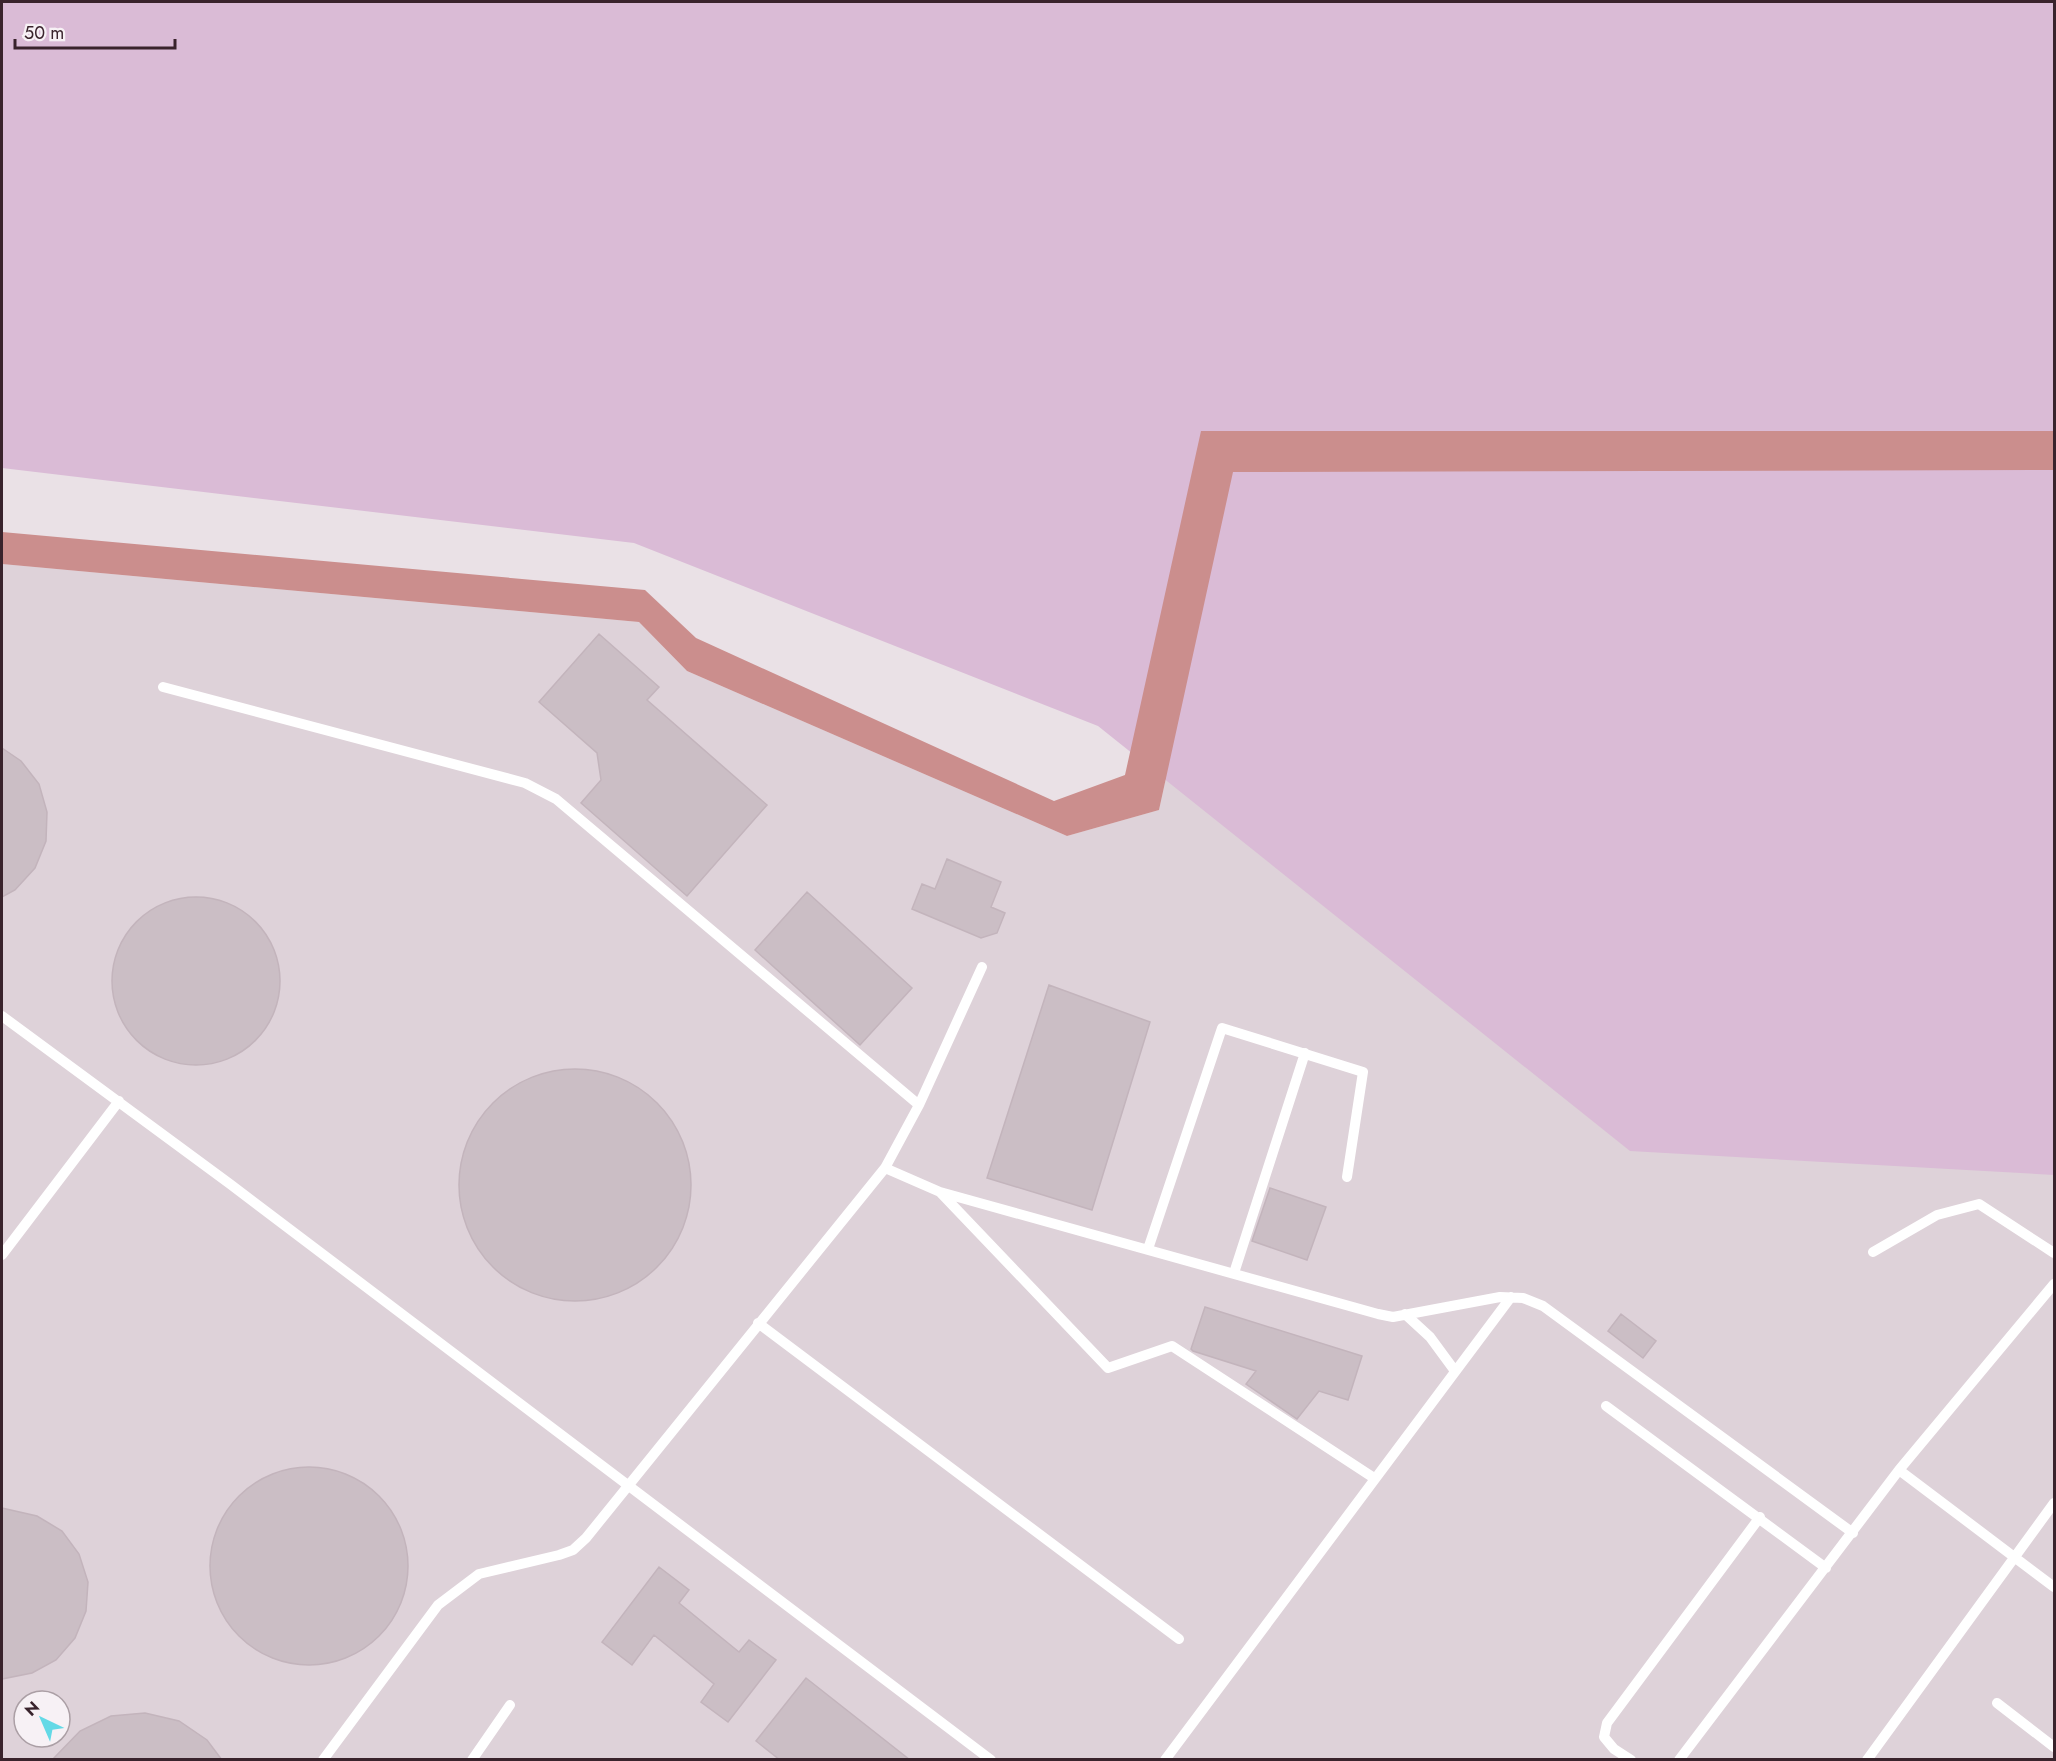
<svg xmlns="http://www.w3.org/2000/svg" width="2056" height="1761" viewBox="0 0 2056 1761" font-family="Jost,sans-serif">
<style>
.built{fill:#ded2d9;fill-rule:evenodd}
.green{fill:#dabbd6}
.water{fill:#cb8e8d}
.building{fill:#cbbec5;stroke:#c3b4bc;stroke-width:1.5}
.lines{fill:none;stroke-linecap:round;stroke-linejoin:round}
.lane{stroke:#fff;stroke-width:10}
</style>
<rect width="100%" height="100%" fill="#eae1e6"/>
<path class="built" d="M2054,470V1759H2V564L639,622L687,671L1067,836L1159,810L1233,472ZM24,1701H60V1737H24Z"/>
<path class="green" d="M2,2H2054V1175L1630,1151L1098,726L634,543L2,468Z"/>
<path class="water" d="M1201,431H2054V470L1233,472L1159,810L1067,836L687,671L639,622L2,564V532L645,590L696,638L1054,801L1125,775Z"/>
<path class="building" d="M599,634L659,687L647,700L767,805L687,896L581,803L601,780L597,753L539,702Z
M2,748L21,761L39,784L47,812L46,841L35,868L15,890L2,897Z
M947,859L1001,882L991,907L1005,913L997,933L981,938L912,909L922,884L935,889Z
M807,892L912,988L860,1045L755,950Z
M112 981a84 84 0 1 1 168 0a84 84 0 1 1-168 0Z
M1049,985L1150,1022L1092,1210L987,1178Z
M459 1185a116 116 0 1 1 232 0a116 116 0 1 1-232 0Z
M1270,1188L1326,1207L1307,1260L1252,1241Z
M1205,1307L1362,1356L1348,1400L1319,1391L1297,1419L1246,1384L1256,1371L1193,1351L1191,1349Z
M1621,1314L1656,1341L1643,1358L1608,1331Z
M210 1566a99 99 0 1 1 198 0a99 99 0 1 1-198 0Z
M2,1508L37,1516L62,1531L79,1554L88,1582L86,1611L75,1638L56,1660L32,1673L2,1679Z
M659,1567L689,1590L679,1603L739,1652L749,1640L776,1660L728,1722L701,1702L714,1684L654,1635L632,1665L602,1642Z
M806,1678L910,1760H780L756,1741Z
M145,1713L179,1721L207,1740L222,1760H52L80,1731L111,1716Z"/>
<g class="lines">
<path class="lane" d="M163,687L525,783L556,799L919,1105
M2,1016L230,1184L991,1760
M885,1168L940,1192L1378,1314L1393,1317L1500,1297L1523,1298L1543,1306L1853,1533
M940,1192L1108,1368L1172,1346L1374,1478
M1148,1249L1222,1028L1363,1072L1347,1177
M1873,1252L1937,1215L1979,1204L2054,1253
M2,1255L119,1101
M1234,1273L1305,1053
M1405,1314L1430,1337L1455,1371
M758,1323L1179,1639
M1606,1406L1826,1568
M1899,1470L2054,1587
M1997,1703L2054,1747
M323,1760L438,1605L479,1574L559,1555L573,1550L586,1538L885,1168L919,1105L982,967
M472,1760L510,1705
M1165,1760L1511,1297
M1631,1760L1614,1749L1604,1737L1607,1723L1760,1517
M1679,1760L1899,1470L2054,1284
M1867,1760L2054,1503"/>
</g>
<rect width="2056" height="1761" fill="none" stroke="#39232c" stroke-width="6"/>
<g transform="translate(42 1719) rotate(316)"><circle r="28" fill="#f7f1f5" stroke="#ab9fa5" stroke-width="1.5"/>
<path d="M0-4.5L10 22L0 15L-10 22Z" fill="#63d9e6"/>
<text y="-9" font-size="16" font-weight="bold" text-anchor="middle" fill="#39232c">N</text>
</g>
<path d="M15 39v9h160v-9" fill="none" stroke="#39232c" stroke-width="3"/>
<text x="24" y="39" font-size="18" fill="#39232c" stroke="#f7f1f5" stroke-width="4.5" paint-order="stroke">50 m</text>
</svg>
